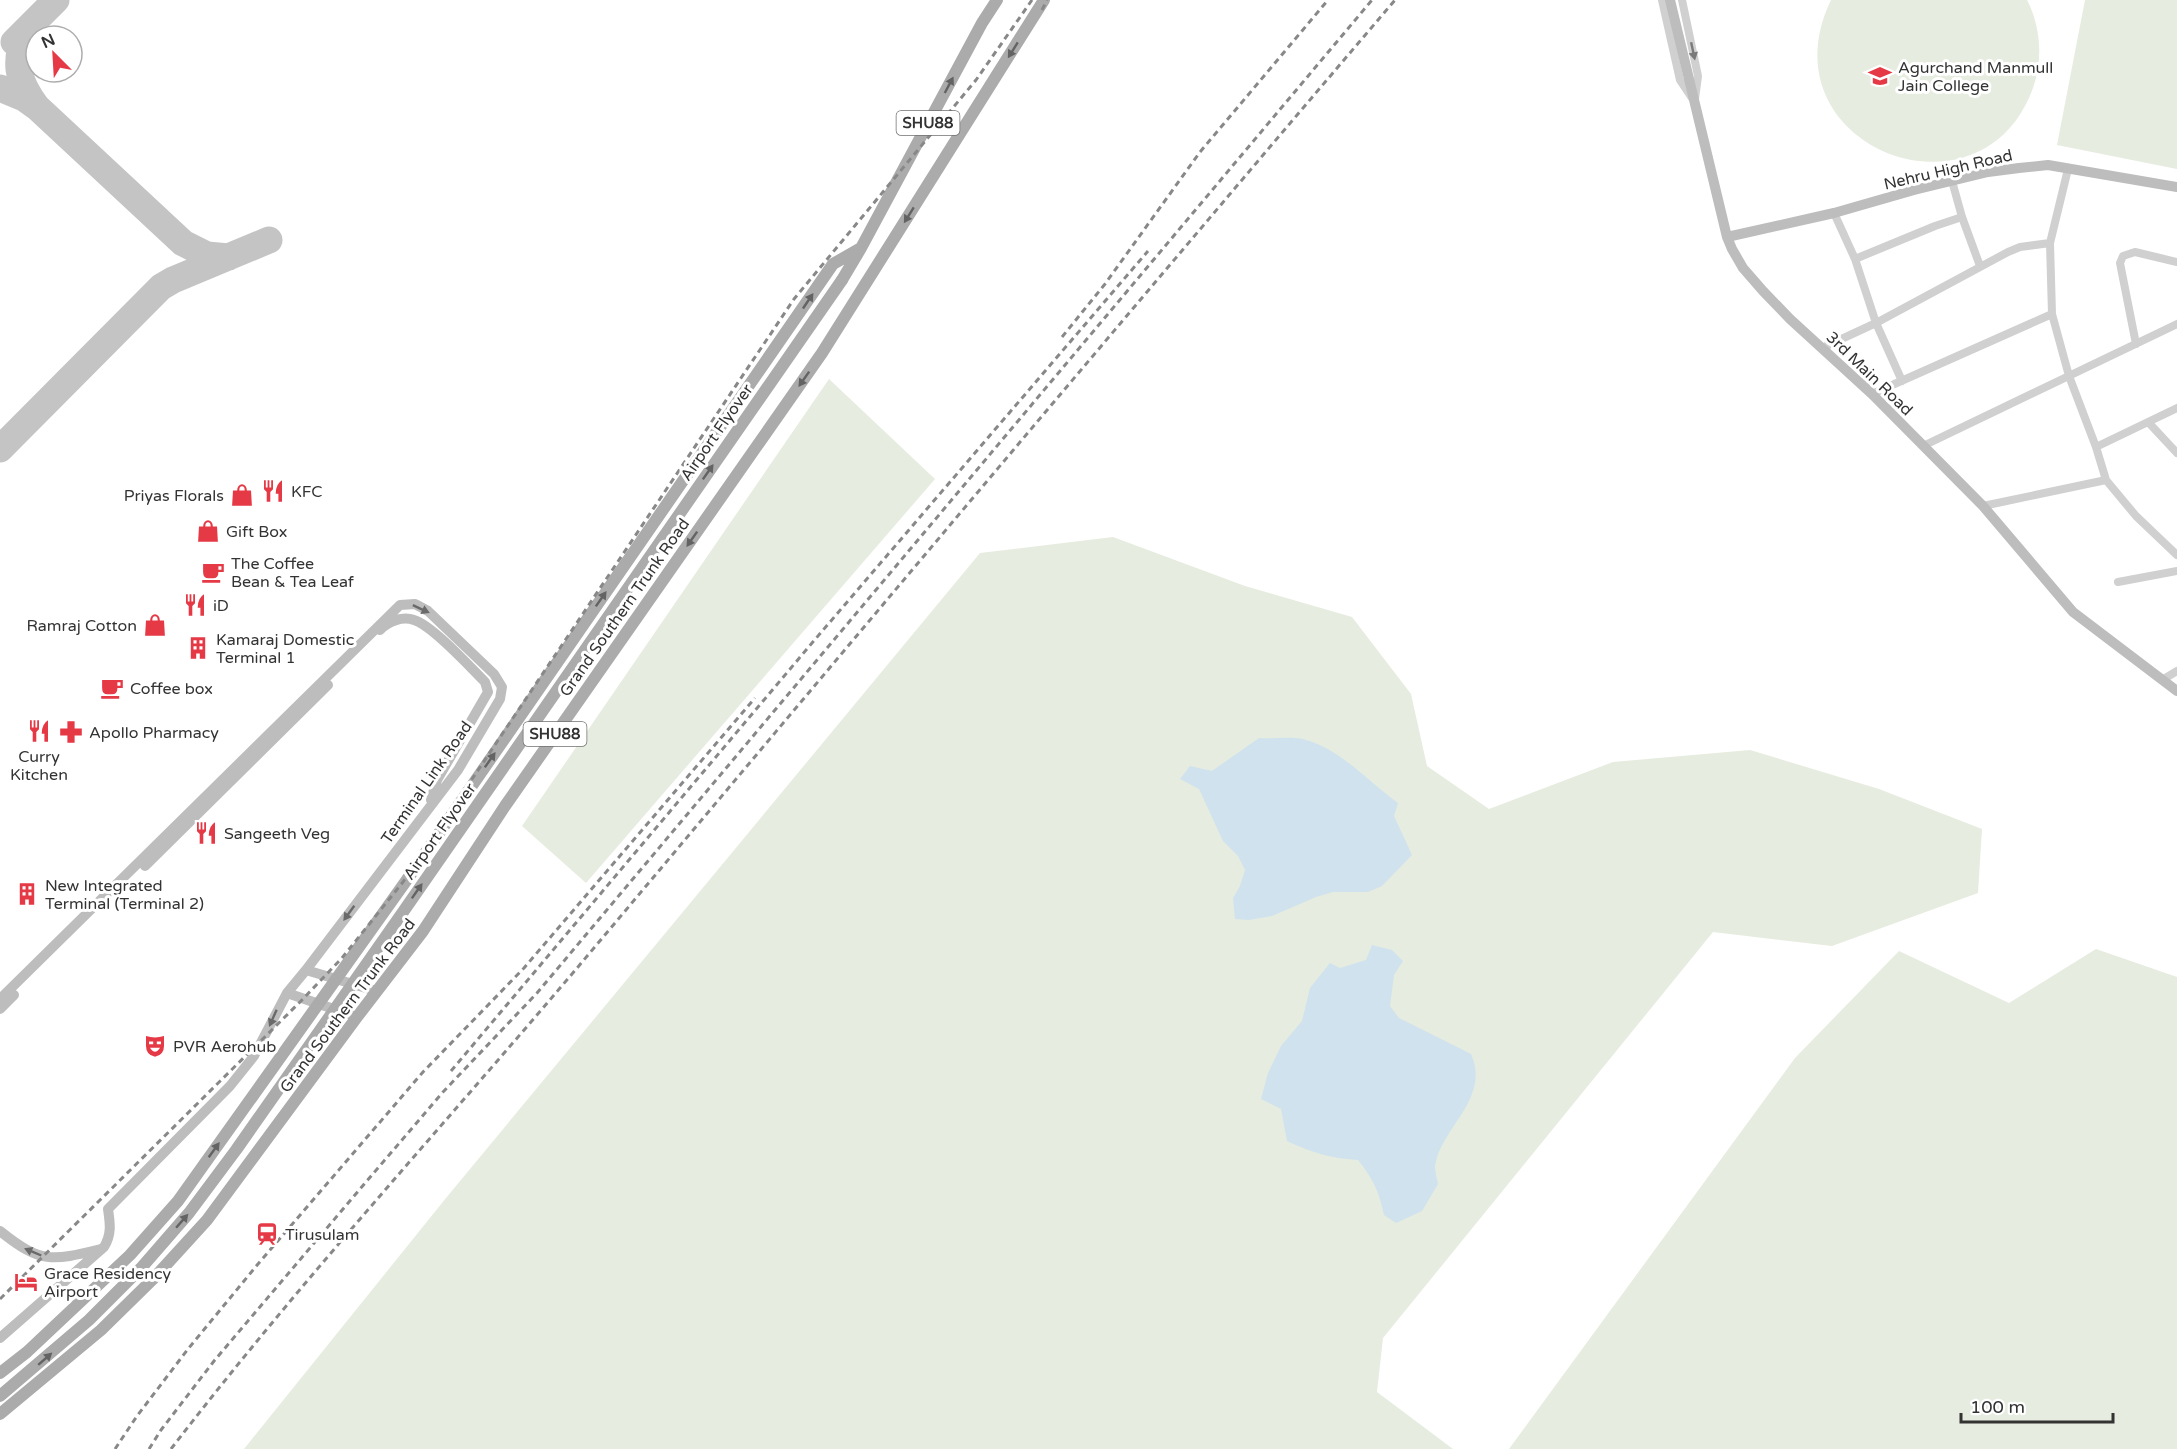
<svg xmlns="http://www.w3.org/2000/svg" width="2177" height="1449" viewBox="0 0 2177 1449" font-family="'Varela Round',sans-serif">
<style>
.green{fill:#e6ecdf}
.water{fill:#cfe2ee}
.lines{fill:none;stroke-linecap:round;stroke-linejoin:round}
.taxiway{stroke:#c4c4c4;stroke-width:27}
.street{stroke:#d0d0d0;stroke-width:8}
.secondary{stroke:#bdbdbd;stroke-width:10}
.primary{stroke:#ababab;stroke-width:12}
.rail{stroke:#888;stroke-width:3;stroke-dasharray:6 4.5;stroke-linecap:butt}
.primary-bridge{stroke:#ababab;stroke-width:12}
.oneway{fill:#636363}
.oneway2{fill:#7a7a7a}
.oneway3{fill:#6a6a6a}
.labels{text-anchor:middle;stroke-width:6;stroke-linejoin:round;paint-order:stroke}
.shield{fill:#fff;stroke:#707070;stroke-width:1.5}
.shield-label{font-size:15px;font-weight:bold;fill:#333}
.poi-label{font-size:16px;fill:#333;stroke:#fff;text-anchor:start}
.street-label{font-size:16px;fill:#333;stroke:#fff}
</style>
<rect width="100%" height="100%" fill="#fff"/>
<path class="green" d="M1831,0H2027C2041,27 2043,60 2033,88C1981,232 1761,145 1831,0Z
M2085,0H2177V169L2057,145Z
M829,379L935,479L586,883L522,826Z
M1113,537L1245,586L1352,617L1411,694L1427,766L1489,809L1613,762L1750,750L1879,789L1982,829L1978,893L1832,946L1713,932L1383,1338L1377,1392L1453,1449H244L446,1198L980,553Z
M2096,949L2177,977V1449H1509L1795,1058L1899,951L2009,1003Z"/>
<path class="water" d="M1259,738C1273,739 1294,736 1306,740C1340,749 1370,783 1398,803L1394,816L1412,855L1382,886L1368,892H1333L1316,897L1272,916L1249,920L1235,919L1233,898L1240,886L1245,870L1238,856L1223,841L1199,789L1180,779L1190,766L1212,771Z
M1372,945L1392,950L1403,961L1394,975L1390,1006L1399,1018L1471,1054C1491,1099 1441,1127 1435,1166C1435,1172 1437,1179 1438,1184L1422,1211L1396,1223L1384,1215C1379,1191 1373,1179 1358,1160C1329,1158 1313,1153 1287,1141L1281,1109L1261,1099L1268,1073L1281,1046L1302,1021L1310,988L1330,963L1340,968L1366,960Z"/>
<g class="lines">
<path class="taxiway" d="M26,30C14,62 16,79 37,107
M14,42L56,0
M0,88L24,98L38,108L183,243L207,255L229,257
M0,449L161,287L173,280L269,240"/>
<path class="street" d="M1662,0L1680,80L1692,98
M1682,0L1698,76L1695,99
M2068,169L2050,243L2052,314L2069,376L2096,447L2106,480L2136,516L2177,555
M1952,181L1962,217L1980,266
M1834,213L1855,259L1876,323L1902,381
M1855,259L1935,226L1962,217
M2136,344L2120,263L2123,256L2135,252L2177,262
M1822,348L1876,323L2008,252L2020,247L2050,243
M1872,394L2052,314
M2149,423L2177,453
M1923,446L2177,324
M2096,447L2177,408
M1983,506L2106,480
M2118,582L2177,571
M2162,680L2177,671"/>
<path class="secondary" d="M1670,0L1727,237L1732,249L1743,268L1763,291L1790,319L1872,394L1983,506L2073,612L2177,691
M1727,237L1834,213L1914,190L1988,172L2019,168L2048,165L2177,187
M380,630C388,621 403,616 414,620C432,625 471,668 485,682L488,692L437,780L431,800
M145,866L328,685
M306,970L376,991
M287,993L357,1017
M0,999L400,605L415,604L428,611L494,674L502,687L500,699L458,770L306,970L287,993L254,1056L230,1086L108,1209C110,1223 112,1234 104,1247L0,1338
M0,1009L14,995
M0,1231C41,1264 52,1261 101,1249"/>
<path class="primary" d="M842,280L861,248L982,23L997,0
M0,1373L27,1352L130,1255L178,1201L406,881L833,264L861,248
M0,1414L101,1330L155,1277L207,1220L357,1017L423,931L505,806L822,353L1044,0"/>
<path class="rail" d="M1042,10L1047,0
M1062,337L1105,284L1200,152L1328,0
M451,1071L812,643L1148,251
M0,1299L300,1002L342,958L403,882L794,299L976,80L1032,0
M115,1449L137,1416L188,1349L258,1264L423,1072L524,968L755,698
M149,1449L161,1430L214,1361L366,1182L443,1092L537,993L1372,0
M171,1449C301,1280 446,1123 583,961C853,640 1123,319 1395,0"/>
<path class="primary-bridge" d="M0,1396L89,1320L142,1267L189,1213L236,1150L403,912L842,280"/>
</g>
<defs><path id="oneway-solid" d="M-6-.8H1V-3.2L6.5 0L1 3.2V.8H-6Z" transform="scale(1.5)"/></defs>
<g class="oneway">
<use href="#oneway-solid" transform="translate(1013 50) rotate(122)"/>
<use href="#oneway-solid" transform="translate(949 85) rotate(-62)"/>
<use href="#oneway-solid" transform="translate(909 215) rotate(122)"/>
<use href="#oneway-solid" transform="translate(808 301) rotate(-56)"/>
<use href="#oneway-solid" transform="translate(804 379) rotate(125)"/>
<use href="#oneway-solid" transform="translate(708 472) rotate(-55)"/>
<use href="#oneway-solid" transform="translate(692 539) rotate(125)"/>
<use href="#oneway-solid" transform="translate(601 599) rotate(-55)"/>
<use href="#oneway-solid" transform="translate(490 760) rotate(-55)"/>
<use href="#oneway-solid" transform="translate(417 891) rotate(-55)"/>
<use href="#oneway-solid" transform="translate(214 1150) rotate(-54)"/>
<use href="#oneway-solid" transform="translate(182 1221) rotate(-49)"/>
<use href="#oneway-solid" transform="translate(45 1359) rotate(-41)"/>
</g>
<use class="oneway2" href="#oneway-solid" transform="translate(1693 51) rotate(78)"/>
<g class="oneway3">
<use href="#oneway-solid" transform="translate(421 609) rotate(25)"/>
<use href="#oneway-solid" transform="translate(349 913) rotate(126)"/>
<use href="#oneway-solid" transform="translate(273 1018) rotate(114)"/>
<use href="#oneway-solid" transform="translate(33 1252) rotate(-157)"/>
</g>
<defs>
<g id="university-bare" transform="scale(1.8)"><path d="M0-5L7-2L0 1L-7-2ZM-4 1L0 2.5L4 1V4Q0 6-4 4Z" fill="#e63946" stroke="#fff" stroke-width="2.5" paint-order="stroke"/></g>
<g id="restaurant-bare" transform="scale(1.8)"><path d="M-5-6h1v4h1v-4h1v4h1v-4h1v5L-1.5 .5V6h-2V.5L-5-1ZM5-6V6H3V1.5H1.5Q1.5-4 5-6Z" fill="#e63946" stroke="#fff" stroke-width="2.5" paint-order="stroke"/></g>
<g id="shop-bare" transform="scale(1.8)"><path d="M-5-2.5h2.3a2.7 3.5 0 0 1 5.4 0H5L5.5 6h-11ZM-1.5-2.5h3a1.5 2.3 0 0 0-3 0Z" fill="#e63946" stroke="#fff" stroke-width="2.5" paint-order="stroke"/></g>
<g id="cafe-bare" transform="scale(1.8)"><path d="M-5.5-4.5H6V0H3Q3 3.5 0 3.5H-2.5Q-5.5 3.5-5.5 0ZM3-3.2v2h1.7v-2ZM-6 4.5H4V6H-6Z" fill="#e63946" stroke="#fff" stroke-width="2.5" paint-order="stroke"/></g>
<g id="building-bare" transform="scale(1.8)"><path d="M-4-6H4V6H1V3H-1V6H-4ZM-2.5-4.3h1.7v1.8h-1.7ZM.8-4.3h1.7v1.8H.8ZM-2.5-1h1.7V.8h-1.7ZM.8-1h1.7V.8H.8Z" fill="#e63946" stroke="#fff" stroke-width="2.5" paint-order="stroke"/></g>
<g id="pharmacy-bare" transform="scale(1.8)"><path d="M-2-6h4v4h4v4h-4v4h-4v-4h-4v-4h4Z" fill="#e63946" stroke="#fff" stroke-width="2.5" paint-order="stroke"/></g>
<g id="theatre-bare" transform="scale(1.8)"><path d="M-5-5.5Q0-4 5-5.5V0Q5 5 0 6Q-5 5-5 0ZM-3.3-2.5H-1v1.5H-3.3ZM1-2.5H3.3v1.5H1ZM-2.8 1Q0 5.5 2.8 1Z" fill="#e63946" stroke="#fff" stroke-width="2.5" paint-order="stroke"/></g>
<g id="station-bare" transform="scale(1.8)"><path d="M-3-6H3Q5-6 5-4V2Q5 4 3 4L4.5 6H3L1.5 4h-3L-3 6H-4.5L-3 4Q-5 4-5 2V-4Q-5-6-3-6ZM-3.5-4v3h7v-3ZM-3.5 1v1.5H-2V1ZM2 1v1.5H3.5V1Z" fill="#e63946" stroke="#fff" stroke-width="2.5" paint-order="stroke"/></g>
<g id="hotel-bare" transform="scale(1.8)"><path d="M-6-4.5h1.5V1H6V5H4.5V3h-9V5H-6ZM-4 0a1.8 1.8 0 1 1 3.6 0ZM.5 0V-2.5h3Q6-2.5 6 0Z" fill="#e63946" stroke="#fff" stroke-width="2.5" paint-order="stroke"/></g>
</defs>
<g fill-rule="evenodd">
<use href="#university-bare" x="1880" y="76"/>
<use href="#restaurant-bare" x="273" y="491"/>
<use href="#shop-bare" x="242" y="495"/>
<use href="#shop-bare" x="208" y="531"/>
<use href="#cafe-bare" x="213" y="572"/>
<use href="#restaurant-bare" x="195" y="605"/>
<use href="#shop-bare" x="155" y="625"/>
<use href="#building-bare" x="198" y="648"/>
<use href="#cafe-bare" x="112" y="688"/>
<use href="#restaurant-bare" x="39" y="731"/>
<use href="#pharmacy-bare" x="71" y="732"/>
<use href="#restaurant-bare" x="206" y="833"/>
<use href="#building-bare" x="27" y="894"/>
<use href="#theatre-bare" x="155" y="1046"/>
<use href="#station-bare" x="267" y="1234"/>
<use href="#hotel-bare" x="26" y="1282"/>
</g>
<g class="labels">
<g class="shield">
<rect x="896.5" y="111" width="63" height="24" rx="4.5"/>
<rect x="523.5" y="722" width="63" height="24" rx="4.5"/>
</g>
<g class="shield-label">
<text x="928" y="128">SHU88</text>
<text x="555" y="739">SHU88</text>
</g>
<g class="poi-label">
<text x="1898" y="73">Agurchand Manmull<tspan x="1898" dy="18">Jain College</tspan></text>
<text x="291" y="497">KFC</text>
<text x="224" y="501" text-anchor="end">Priyas Florals</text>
<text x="226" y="537">Gift Box</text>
<text x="231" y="569">The Coffee<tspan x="231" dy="18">Bean &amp; Tea Leaf</tspan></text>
<text x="213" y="611">iD</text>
<text x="137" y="631" text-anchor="end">Ramraj Cotton</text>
<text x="216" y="645">Kamaraj Domestic<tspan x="216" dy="18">Terminal 1</tspan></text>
<text x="130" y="694">Coffee box</text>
<text x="89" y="738">Apollo Pharmacy</text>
<text x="39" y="762" text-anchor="middle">Curry<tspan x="39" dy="18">Kitchen</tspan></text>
<text x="224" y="839">Sangeeth Veg</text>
<text x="45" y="891">New Integrated<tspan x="45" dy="18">Terminal (Terminal 2)</tspan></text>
<text x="173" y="1052">PVR Aerohub</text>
<text x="285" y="1240">Tirusulam</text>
<text x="44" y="1279">Grace Residency<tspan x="44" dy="18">Airport</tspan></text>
</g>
<g class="street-label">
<text transform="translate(1948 169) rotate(-13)" y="6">Nehru High Road</text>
<text transform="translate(1870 373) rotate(44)" y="6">3rd Main Road</text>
<text transform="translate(716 432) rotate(-55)" y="6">Airport Flyover</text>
<text transform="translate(624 607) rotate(-55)" y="6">Grand Southern Trunk Road</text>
<text transform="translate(426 782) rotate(-55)" y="6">Terminal Link Road</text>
<text transform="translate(439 831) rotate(-55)" y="6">Airport Flyover</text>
<text transform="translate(347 1005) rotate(-53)" y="6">Grand Southern Trunk Road</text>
</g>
</g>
<g transform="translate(54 54) rotate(336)"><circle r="28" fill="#ffffff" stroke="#adadad" stroke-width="1.5"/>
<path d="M0-4.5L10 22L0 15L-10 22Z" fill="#e63946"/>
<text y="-9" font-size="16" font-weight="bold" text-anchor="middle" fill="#333333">N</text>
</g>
<path d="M1961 1413v9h152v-9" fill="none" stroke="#333333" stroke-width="3"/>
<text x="1970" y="1413" font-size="18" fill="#333333" stroke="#ffffff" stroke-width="4.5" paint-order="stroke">100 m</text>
</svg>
